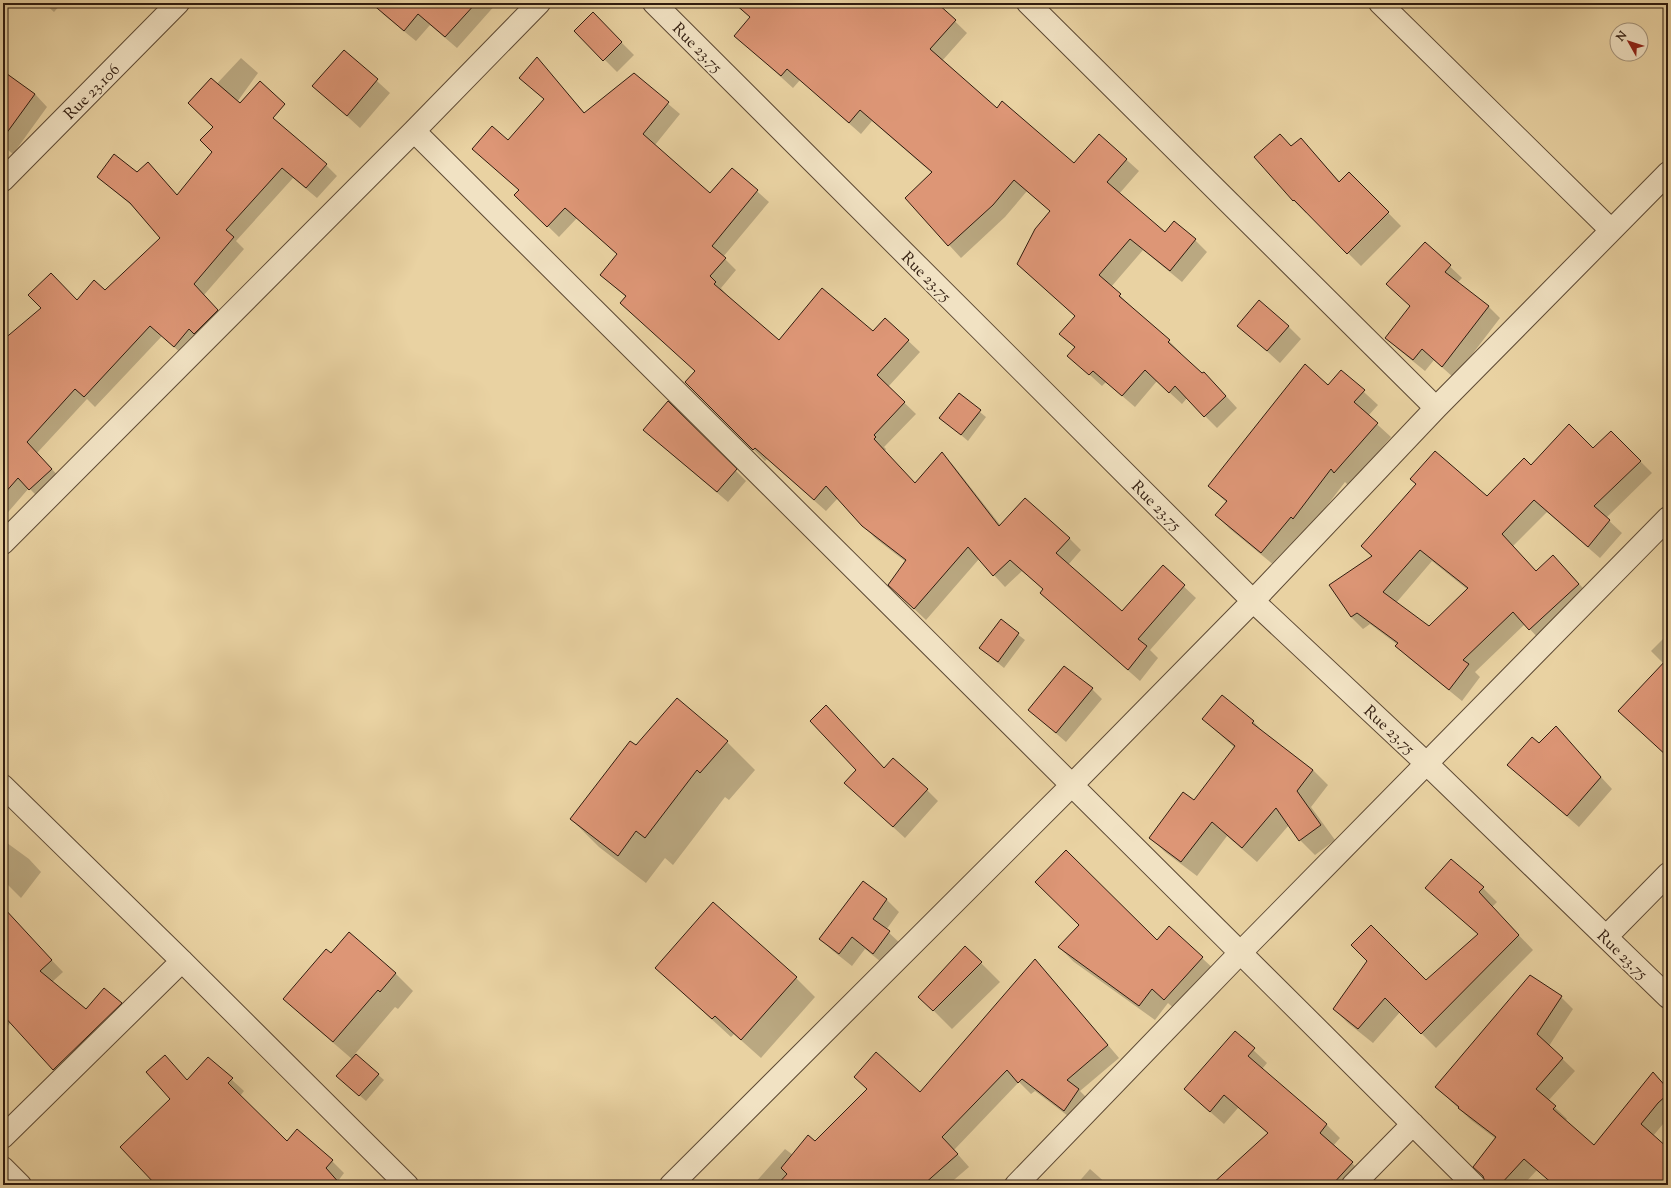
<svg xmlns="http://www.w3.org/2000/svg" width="1671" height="1188" viewBox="0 0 1671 1188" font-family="'Sorts Mill Goudy',serif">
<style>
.shadow{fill:#0003;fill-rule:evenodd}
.building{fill:#dd9676;stroke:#301c0f;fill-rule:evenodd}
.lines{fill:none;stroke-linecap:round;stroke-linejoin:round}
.minor-casing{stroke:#5e4a34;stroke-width:24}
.minor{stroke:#f1e2c3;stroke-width:22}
.labels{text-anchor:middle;stroke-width:3.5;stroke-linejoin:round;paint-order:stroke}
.street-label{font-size:16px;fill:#301c0f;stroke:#f1e2c3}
</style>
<rect width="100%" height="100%" fill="#e9d2a2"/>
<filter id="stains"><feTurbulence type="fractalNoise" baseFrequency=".005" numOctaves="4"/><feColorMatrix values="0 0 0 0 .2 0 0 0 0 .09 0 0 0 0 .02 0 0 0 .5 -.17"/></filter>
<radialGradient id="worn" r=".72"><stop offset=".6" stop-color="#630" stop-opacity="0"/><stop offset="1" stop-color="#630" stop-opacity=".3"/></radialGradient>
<path class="shadow" d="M44,3H62L54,12Z
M373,3H497L457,48L430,25L416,41L384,15Z
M733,3H936L967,33L942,61L997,109L1074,164L1099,135L1139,171L1119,194L1165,234L1195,240L1207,252L1182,282L1143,250L1111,287L1132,307L1131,308L1169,341L1181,353L1180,354L1216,385L1237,408L1217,428L1187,398L1182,404L1157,381L1135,407L1106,382L1102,386L1069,356L1075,348L1061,334L1076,317L1018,264L1051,212L1027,191L1005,217L961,258L906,198L932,173L872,121L861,134L800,80L793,88L736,36L751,18Z
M593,14L634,55L617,72L576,31Z
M344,51L390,93L360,128L314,86Z
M241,58L258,73L222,123L326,165L337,176L317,198L293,178L236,241L244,249L204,295L228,321L185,357L162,336L95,407L87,399L37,453L62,480L41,500L29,488L3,518V342L78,301L105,291L162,238L137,210L98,177L137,173L177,195L214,152V127L194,108Z
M537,59L585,113L634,75L680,114L655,145L710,194L732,169L769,202L723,257L736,270L721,288L726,294V295L779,342L873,332L885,319L920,352L888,387L916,414L884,447L886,449L885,451L915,484L942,454L953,465L1001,526L1069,538L1081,550L1068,565L1122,612L1163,567L1196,598L1150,650L1158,658L1140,681L1053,604L1044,590L1022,571L1005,587L979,559L926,620L889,585L906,562L875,538L838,498L826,511L767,459L765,461L686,382L696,371L621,303L626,297L601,275L618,255L577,218L559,237L527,206L520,190L508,142L545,100L532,89Z
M3,72L35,94L47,107L13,154L3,146Z
M1301,139L1340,182L1349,173L1401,226L1361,266L1307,212L1306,213L1293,200L1291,147Z
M1425,243L1462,278L1457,283L1488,306L1500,318L1454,378L1434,360L1425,371L1398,349L1386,338L1411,307L1388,284Z
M1239,326H1288L1301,339L1280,363Z
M1341,371L1378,405L1368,416L1391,437L1349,486L1345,482L1307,532L1275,566L1230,529L1216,515L1227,503L1209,486L1328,386Z
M959,395L986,417L968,441L941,418Z
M668,403L746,481L728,502L655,440Z
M1611,432L1652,473L1606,518L1622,533L1600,558L1547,512L1513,546L1536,572L1565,568L1590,596L1541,641L1525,624L1475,672L1480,677L1462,701L1409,658L1397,646L1398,645L1370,624L1363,629L1351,617L1331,585L1487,498L1531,466L1593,449ZM1432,561L1468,590L1429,627L1396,603Z
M1001,621L1025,640L1004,668L980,648Z
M1668,634V756L1664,664L1651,651Z
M1092,689L1102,699L1066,742L1029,710Z
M837,718L885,769L927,790L938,801L905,838L845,783L857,770Z
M1203,719L1253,721L1266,735L1313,770L1328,785L1311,807L1335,840L1315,855L1300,840L1289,825L1257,862L1227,836L1197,876L1165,852L1150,837L1194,801L1235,748Z
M1556,728L1612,789L1579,827L1508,765L1539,744Z
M727,742L755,770L729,800L725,797L673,865L665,858L646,883L599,847L571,819L636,746Z
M3,840L29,859L41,872L21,898L3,880Z
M863,882L887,900L899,912L886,930L902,945L886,966L865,949L852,966L833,951L820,939Z
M1427,888H1483L1497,902L1492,907L1533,950L1436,1048L1400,1012L1373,1043L1348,1023L1334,1009L1368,961L1426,981L1479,935Z
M1169,927L1218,973L1180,1014L1168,1003L1155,1020L1074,962L1059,947L1157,941Z
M3,932L39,947L63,972L52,982L87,1010L121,1003L133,1015L65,1081L11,1022L3,1032Z
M349,934L396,974L413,991L398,1009L395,1007L355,1054L384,1080L366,1101L344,1082L352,1059L302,1016L285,999L331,955Z
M1035,961L1047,973L1119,1058L1080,1091L1091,1102L1076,1122L1035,1091L1031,1094L1019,1082L954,1150L969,1167L948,1185H753L785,1149L793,1155L815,1142L920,1093Z
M981,963L1000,982L952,1029L920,997Z
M656,968L796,978L815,997L761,1058L734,1034L731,1037Z
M1530,977L1561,997L1573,1009L1549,1046L1575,1071L1548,1101L1567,1119L1565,1121L1594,1146L1653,1073L1668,1088V1118L1653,1136L1668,1149V1185H1554L1537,1170L1523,1185H1488L1496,1139L1471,1120L1436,1087Z
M1235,1033L1267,1063L1262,1069L1327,1125L1340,1138L1333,1146L1366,1176L1358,1185H1215L1269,1134L1238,1108L1224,1124L1199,1102Z
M208,1058L244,1091L240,1096L287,1143L332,1161L344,1173L338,1181L341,1185H157L172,1099Z
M1090,1169L1108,1185H1076Z"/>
<path class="building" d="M371,3H476L445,37L418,14L404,31Z
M734,3H937L956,20L930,49L997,108L1002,101L1074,163L1099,134L1127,159L1107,182L1165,232L1174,221L1196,239L1170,271L1130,239L1099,275L1121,294L1119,296L1170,340L1168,342L1202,373L1204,372L1226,396L1204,417L1175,386L1169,393L1145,370L1122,396L1093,371L1089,375L1067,356L1075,347L1059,334L1075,316L1017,264L1035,229L1050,211L1014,180L993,205L948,246L905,198L932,172L860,110L849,123L787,69L781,76L734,36L750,17Z
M593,12L622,42L603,61L574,31Z
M344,50L378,79L347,116L312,86Z
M537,57L584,113L634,73L669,102L643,134L710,193L732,168L758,190L712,246L726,258L710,276L716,282L714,284L779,340L822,288L873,331L885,318L909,340L877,375L905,402L874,435L876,437L874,439L915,483L942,452L999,526L1025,498L1070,538L1056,553L1122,611L1163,565L1185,585L1138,639L1147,646L1128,670L1040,593L1043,589L1010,560L993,576L968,547L914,609L888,585L906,560L862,526L826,486L814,500L755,448L753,450L685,382L695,371L620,303L626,296L600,275L617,254L565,208L547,227L514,195L519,190L472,149L492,126L508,140L544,99L519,78Z
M3,71L35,94L3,138Z
M211,78L240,103L260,81L285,104L273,118L327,164L306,188L282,168L226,230L234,237L194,284L218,310L194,334L189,329L174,347L150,326L84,397L75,389L27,442L52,469L29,490L18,478L3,495V340L41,308L28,295L51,273L77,300L94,280L105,290L160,238L130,203L97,177L114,154L137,172L148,162L177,195L212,152L200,140L213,127L188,103Z
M1280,134L1291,146L1301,138L1339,182L1349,172L1389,212L1347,254L1294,200L1293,201L1254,157Z
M1425,242L1451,265L1445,272L1489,306L1442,367L1422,349L1413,360L1385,338L1410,306L1386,284Z
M1259,300L1289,326L1267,351L1237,326Z
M1305,364L1328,385L1341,370L1365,390L1354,402L1378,423L1334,473L1331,469L1293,519L1291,517L1261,553L1215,515L1227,501L1208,486Z
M959,393L981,410L961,435L939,418Z
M668,401L737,469L717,492L643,430Z
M1569,424L1593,448L1611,431L1641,461L1594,506L1610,520L1588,547L1534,500L1502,534L1536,571L1553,555L1579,584L1529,630L1513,612L1463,660L1469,664L1449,690L1395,646L1398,643L1357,613L1351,617L1329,585L1372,556L1361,546L1416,484L1410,479L1435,451L1487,496L1524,458L1531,465ZM1420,550L1468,588L1429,626L1383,592Z
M1001,619L1019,633L998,662L979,648Z
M1668,658V757L1618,711Z
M1064,666L1093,688L1056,733L1028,710Z
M1222,695L1254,721L1252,723L1313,770L1297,791L1321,825L1299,841L1276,808L1242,848L1212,822L1181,862L1149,838L1183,792L1194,800L1235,746L1202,719Z
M677,698L728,741L700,773L697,770L645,838L636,831L618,856L570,819L630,741L636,745Z
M826,705L884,768L893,758L928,789L893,827L844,783L856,770L810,721Z
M1556,726L1601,777L1567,816L1507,765L1532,737L1539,743Z
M1066,850L1157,940L1169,926L1203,957L1164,1000L1152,989L1139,1006L1058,947L1079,925L1035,882Z
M1451,859L1484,887L1479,892L1519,935L1421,1034L1385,998L1358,1029L1333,1009L1367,961L1351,945L1371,925L1426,980L1478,934L1425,888Z
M863,881L887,899L873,919L890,931L873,954L852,937L839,954L819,939Z
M713,902L797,977L741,1040L715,1016L712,1019L655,968Z
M3,907L52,960L40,971L86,1009L104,988L122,1003L53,1070L3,1015Z
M349,932L396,973L380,992L378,990L333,1042L283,999L326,949L331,953Z
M965,946L982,962L933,1011L918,997Z
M1035,959L1108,1045L1067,1080L1079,1089L1064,1111L1022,1079L1018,1083L1007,1070L942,1137L958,1154L923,1185H777L787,1174L781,1168L808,1135L815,1141L867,1089L854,1077L876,1052L920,1092Z
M1530,975L1562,996L1537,1034L1563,1058L1536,1089L1556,1106L1553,1109L1594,1145L1653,1072L1668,1089V1094L1658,1103L1641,1124L1668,1148V1185H1554L1524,1159L1500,1185H1486L1483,1176L1473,1167L1496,1137L1458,1108L1459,1107L1435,1087Z
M1235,1031L1255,1048L1248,1056L1327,1124L1320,1133L1353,1162L1332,1185H1211L1268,1133L1224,1095L1210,1112L1184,1089Z
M356,1054L379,1074L359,1096L336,1076Z
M165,1055L187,1080L208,1057L233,1078L228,1083L287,1141L297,1129L333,1160L326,1168L341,1185H156L120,1147L170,1099L146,1072Z"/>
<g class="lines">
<g class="minor-casing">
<path id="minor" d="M654,3L1253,601L1427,764L1668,997
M1028,3L1436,408
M1380,3L1611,230
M414,131L1474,1185
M3,180L178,3
M3,543L414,131L539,3
M3,786L182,961L407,1185
M1606,937L1668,874
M3,1137L182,961
M3,1168L20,1185
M671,1185L1071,786L1253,601L1436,408L1668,173
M1016,1185L1241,952L1668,518
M1353,1185L1413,1124"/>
</g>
<use href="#minor" class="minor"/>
</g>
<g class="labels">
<g class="street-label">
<text transform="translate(698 47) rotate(45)" y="6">Rue 23.75</text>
<text transform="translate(91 91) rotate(-45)" y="6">Rue 23.106</text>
<text transform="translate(927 276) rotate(45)" y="6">Rue 23.75</text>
<text transform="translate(1157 505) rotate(45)" y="6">Rue 23.75</text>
<text transform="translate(1390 729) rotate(43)" y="6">Rue 23.75</text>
<text transform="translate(1623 954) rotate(44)" y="6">Rue 23.75</text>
</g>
</g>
<rect width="1671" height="1188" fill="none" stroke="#e9d2a2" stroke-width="16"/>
<rect x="4" y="4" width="1663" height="1180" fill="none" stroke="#301c0f" stroke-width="2"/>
<rect x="8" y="8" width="1655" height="1172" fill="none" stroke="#301c0f"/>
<g transform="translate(1629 42) rotate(309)"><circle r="19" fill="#f1e2c3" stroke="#a4937b"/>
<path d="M0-3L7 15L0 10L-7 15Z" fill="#8f2418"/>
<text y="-6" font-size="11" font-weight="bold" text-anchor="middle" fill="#301c0f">N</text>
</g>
<rect width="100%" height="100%" filter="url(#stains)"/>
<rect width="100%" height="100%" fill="url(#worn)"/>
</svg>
